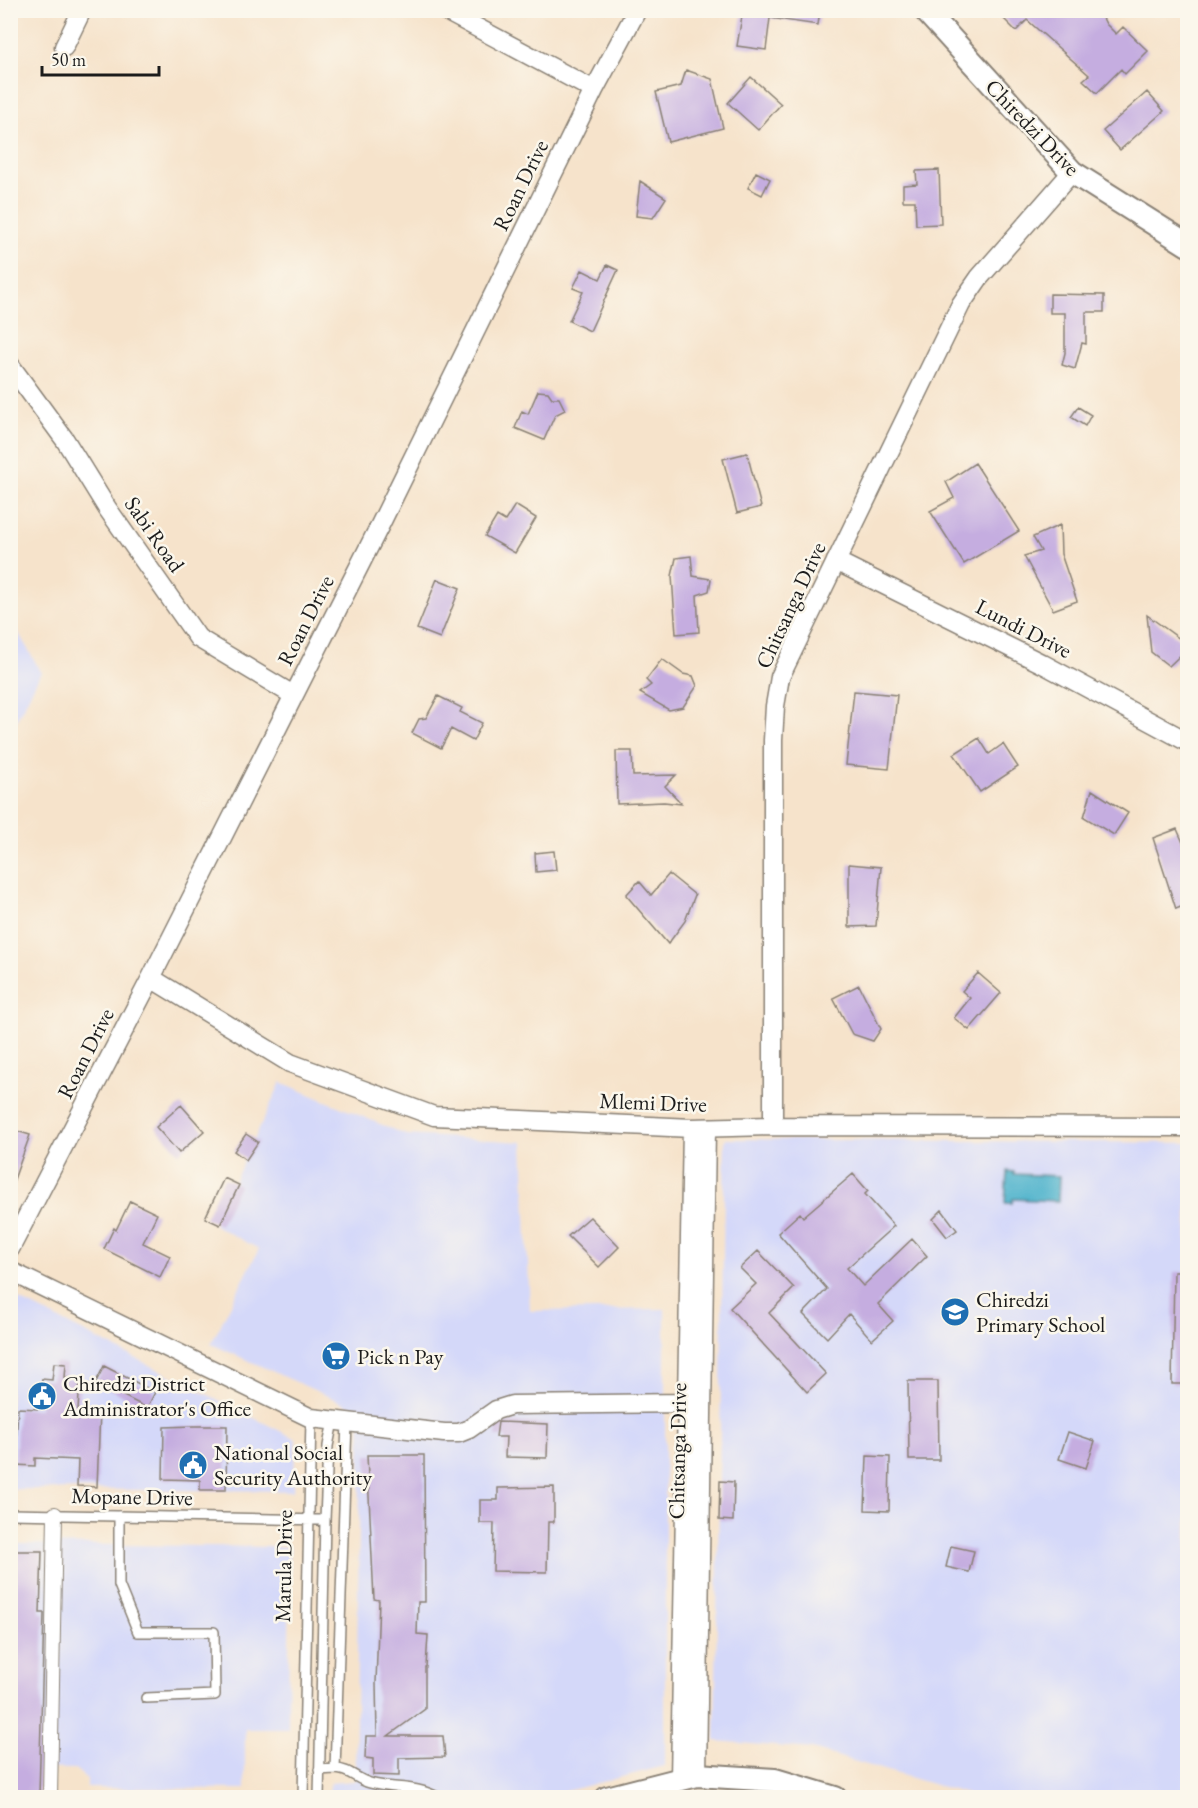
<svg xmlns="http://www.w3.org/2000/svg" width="1198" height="1808" viewBox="0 0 1198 1808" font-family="'EB Garamond',serif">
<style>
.built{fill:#d4d8f9}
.water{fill:#4db2cc;stroke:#346774;stroke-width:1.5}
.building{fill:#c5ade0}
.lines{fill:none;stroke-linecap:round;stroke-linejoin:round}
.service-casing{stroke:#898074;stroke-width:12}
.pedestrian-casing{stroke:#898074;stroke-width:16}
.minor-casing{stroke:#898074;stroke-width:21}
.tertiary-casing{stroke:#898074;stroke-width:26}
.service{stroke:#fff;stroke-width:9}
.pedestrian{stroke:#fff;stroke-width:14}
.minor{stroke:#fff;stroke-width:18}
.tertiary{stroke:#fff;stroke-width:22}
.labels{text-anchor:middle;stroke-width:5;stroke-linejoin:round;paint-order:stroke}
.street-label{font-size:22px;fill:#1c1c1c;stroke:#fbf7ec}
.poi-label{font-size:22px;fill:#1c1c1c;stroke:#fbf7ec;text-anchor:start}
</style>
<rect width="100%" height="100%" fill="#fbf7ec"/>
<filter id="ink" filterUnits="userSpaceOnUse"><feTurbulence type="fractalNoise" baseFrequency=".0167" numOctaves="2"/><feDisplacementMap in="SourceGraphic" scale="12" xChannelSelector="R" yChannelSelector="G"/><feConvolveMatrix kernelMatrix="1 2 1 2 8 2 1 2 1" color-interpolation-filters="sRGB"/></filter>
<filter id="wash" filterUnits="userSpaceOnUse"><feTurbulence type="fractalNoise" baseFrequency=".008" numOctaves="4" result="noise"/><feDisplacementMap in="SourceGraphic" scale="24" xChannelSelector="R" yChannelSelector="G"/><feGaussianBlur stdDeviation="1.35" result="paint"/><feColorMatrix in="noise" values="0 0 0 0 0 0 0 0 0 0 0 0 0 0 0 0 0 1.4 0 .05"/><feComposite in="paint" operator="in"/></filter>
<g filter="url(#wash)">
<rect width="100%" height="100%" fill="#f6e3cb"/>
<path class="built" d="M11,620L41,672L11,731H10Z
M281,1082L406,1135L523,1142L530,1311L665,1309V1766L543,1797H329L330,1783L355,1781L361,1411L211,1344L259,1249L214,1225Z
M725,1139L1187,1143V1797H977L812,1749L715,1741Z
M10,1295L296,1439L293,1491L11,1489Z
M11,1544L290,1547L288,1729H245V1789L87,1788V1779L75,1769L19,1768L11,1775Z"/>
<path class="water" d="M1007,1171L1014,1172V1174L1059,1176L1058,1201L1013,1199L1012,1203H1005Z"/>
<g id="blocks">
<path class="building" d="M743,10H820L818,25L770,18L766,50L737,46Z
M995,10H1099L1106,24L1116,34L1123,27L1148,51L1125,74L1121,69L1097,93L1083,80L1089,75L1027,20L1016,31Z
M686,70L712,79L723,128L668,142L656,92L681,86Z
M751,77L781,104L758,130L728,103Z
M1147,92L1164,111L1120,150L1103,131Z
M939,170L941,224L916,225L915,201H903V185L917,184L916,171Z
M756,172L770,179L762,195L748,188Z
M640,181L666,198L653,218L636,216Z
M607,265L618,270L590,331L569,321L583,292L573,288L582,270L600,279Z
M1050,294L1104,295V312H1086V344L1082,343L1075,369L1062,365L1065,353V313H1050Z
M538,391L548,392L552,398H559L565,410L555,415L544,440L515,428L522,411L528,414Z
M1078,407L1091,415L1085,426L1071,417Z
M747,453L761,507L737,513L723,459Z
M975,463L1019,531L964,564L930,511L954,498L946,482Z
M515,505L536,518L515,553L485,536L497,516L505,521Z
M1060,525L1061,554L1077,601L1053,610L1024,556L1041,551L1033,537Z
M691,556L693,576L711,579L709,591L697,595L699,632L676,634L672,576L676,558Z
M437,579L460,588L440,638L417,629Z
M1147,615L1188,645V648L1169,666L1151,652Z
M662,659L683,674L693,676L697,686L683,707L669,710L640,693L651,685L646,680Z
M854,691L897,695L889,769L846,765Z
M438,696L462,708L460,712L482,723L473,741L451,729L441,748L412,733L419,719L426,718Z
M979,738L989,754L1003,744L1018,767L980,792L954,754Z
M616,751H632L633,776L676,775L665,786L682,804L664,802L617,804Z
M1092,790L1128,813L1114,835L1084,817Z
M1177,829L1188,854V904L1176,909L1153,838Z
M554,851L556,870L536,872L535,853Z
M849,864L881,867L876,926L849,927Z
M669,874L695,895L685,921L668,944L626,895L639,881L651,895Z
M978,973L1001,993L969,1030L954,1018L970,998L962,991Z
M859,985L881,1029L873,1041L852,1034L833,998Z
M181,1105L204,1131L179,1153L156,1127Z
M10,1129L30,1135L12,1185H10Z
M246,1134L258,1142L246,1160L234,1151Z
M853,1174L868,1191L865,1194L894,1226L847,1268L863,1286L912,1239L927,1256L878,1304L893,1321L872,1340L849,1314L827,1338L803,1314L827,1289L778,1233L800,1213L803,1217Z
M224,1178L239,1185L220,1225L205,1218Z
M130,1201L157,1214L143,1243L170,1256L160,1277L104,1249L114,1228L116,1230Z
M942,1210L957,1230L947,1237L933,1219Z
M590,1217L619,1247L599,1267L568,1236Z
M758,1251L794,1288L769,1313L826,1374L807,1392L730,1308L756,1284L740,1268Z
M1174,1272H1188V1384H1172Z
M54,1363L66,1364L65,1378L80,1380L78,1410L100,1411L97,1487L77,1486L78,1460L35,1458V1466L15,1465L18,1408L40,1409L42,1379L52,1380Z
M104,1366L155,1392L147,1408L96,1382Z
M908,1381H938L939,1460H909Z
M498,1422L548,1424L547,1458L505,1457L506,1437H496Z
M194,1426H227L226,1490H200V1480L163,1479L164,1427Z
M1068,1432L1095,1441L1086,1468L1059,1459Z
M367,1455H424L425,1602H418L417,1634L428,1635L426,1667H425V1709L388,1736H443L445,1757L399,1758V1776L373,1775V1759L365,1758L366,1736H377L376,1683L379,1600L374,1599Z
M867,1456L890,1457L889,1511L865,1510Z
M720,1481L734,1482L733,1521L719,1520Z
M554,1487V1522H548L547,1572L493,1571L494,1523H480V1500H498V1488Z
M951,1546L974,1551L969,1572L946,1567Z
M10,1551H42L40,1613H44L39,1795L10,1794Z"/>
</g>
</g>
<g filter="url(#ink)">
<use href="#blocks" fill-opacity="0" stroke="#898074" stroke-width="1.5"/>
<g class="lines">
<g class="service-casing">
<path id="service" d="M10,1514L325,1520
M119,1516V1585L138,1632H214L215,1695L146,1698
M335,1769C349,1769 356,1779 370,1783C394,1790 414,1784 439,1798
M319,1770L335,1769L347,1422
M303,1798L311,1418
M319,1798L325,1520L328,1446L333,1421"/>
</g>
<g class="pedestrian-casing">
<path id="pedestrian" d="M50,1798L55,1514"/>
</g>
<g class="minor-casing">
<path id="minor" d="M444,10L594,90
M64,47L82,10
M10,365L65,440L107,508L198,638L293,695
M836,561L1043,664L1188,742
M151,978L290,1063L434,1116L692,1128L773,1126L1188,1127
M773,1126V740L775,706L780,677L961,304L979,278L1072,172
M10,1249L151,978L380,525L594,90L637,10
M10,1271L311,1418L444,1433H459L469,1429L496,1410L512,1405L687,1403
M697,1775L706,1128
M680,1779L692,1128"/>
</g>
<g class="tertiary-casing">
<path id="tertiary" d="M925,10L1072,172L1188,245
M607,1798L697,1775L775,1780L835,1798"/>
</g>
<use href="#service" class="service"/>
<use href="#pedestrian" class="pedestrian"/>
<use href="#minor" class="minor"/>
<use href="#tertiary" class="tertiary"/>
</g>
</g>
<defs>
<g id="school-disc" transform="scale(1.5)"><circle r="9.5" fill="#1f6fb2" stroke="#fbf7ec"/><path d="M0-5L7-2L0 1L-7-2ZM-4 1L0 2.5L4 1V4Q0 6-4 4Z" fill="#fff"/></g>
<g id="supermarket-disc" transform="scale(1.5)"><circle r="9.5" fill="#1f6fb2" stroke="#fbf7ec"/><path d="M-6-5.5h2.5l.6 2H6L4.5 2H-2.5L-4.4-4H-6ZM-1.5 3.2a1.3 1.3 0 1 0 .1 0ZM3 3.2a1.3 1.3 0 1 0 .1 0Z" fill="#fff"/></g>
<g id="civic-disc" transform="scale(1.5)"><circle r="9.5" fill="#1f6fb2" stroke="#fbf7ec"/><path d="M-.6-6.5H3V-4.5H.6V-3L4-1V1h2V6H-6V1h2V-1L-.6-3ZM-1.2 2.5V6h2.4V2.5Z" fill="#fff"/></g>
</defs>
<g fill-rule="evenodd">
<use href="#school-disc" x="955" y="1312"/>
<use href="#supermarket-disc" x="336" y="1356"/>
<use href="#civic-disc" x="42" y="1396"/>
<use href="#civic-disc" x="193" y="1465"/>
</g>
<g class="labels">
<g class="street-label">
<text transform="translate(1033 127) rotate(46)" y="8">Chiredzi Drive</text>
<text transform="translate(520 185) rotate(-64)" y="8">Roan Drive</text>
<text transform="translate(155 534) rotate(55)" y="8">Sabi Road</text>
<text transform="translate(790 605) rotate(-65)" y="8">Chitsanga Drive</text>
<text transform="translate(305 620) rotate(-63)" y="8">Roan Drive</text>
<text transform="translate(1024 628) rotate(27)" y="8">Lundi Drive</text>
<text transform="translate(85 1053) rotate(-63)" y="8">Roan Drive</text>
<text transform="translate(653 1102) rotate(2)" y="8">Mlemi Drive</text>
<text transform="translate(677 1451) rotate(-89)" y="8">Chitsanga Drive</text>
<text transform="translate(132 1496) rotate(1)" y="8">Mopane Drive</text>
<text transform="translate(283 1566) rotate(-89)" y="8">Marula Drive</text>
</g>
<g class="poi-label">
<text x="976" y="1307">Chiredzi<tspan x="976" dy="25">Primary School</tspan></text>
<text x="357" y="1364">Pick n Pay</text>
<text x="63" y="1391">Chiredzi District<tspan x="63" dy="25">Administrator's Office</tspan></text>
<text x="214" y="1460">National Social<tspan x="214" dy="25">Security Authority</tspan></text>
</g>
</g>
<rect width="1198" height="1808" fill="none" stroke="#fbf7ec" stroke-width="36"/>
<path d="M42 66v9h117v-9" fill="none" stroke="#1c1c1c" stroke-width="3"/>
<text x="51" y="66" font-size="18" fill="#1c1c1c" stroke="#fbf7ec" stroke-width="4.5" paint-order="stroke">50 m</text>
</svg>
